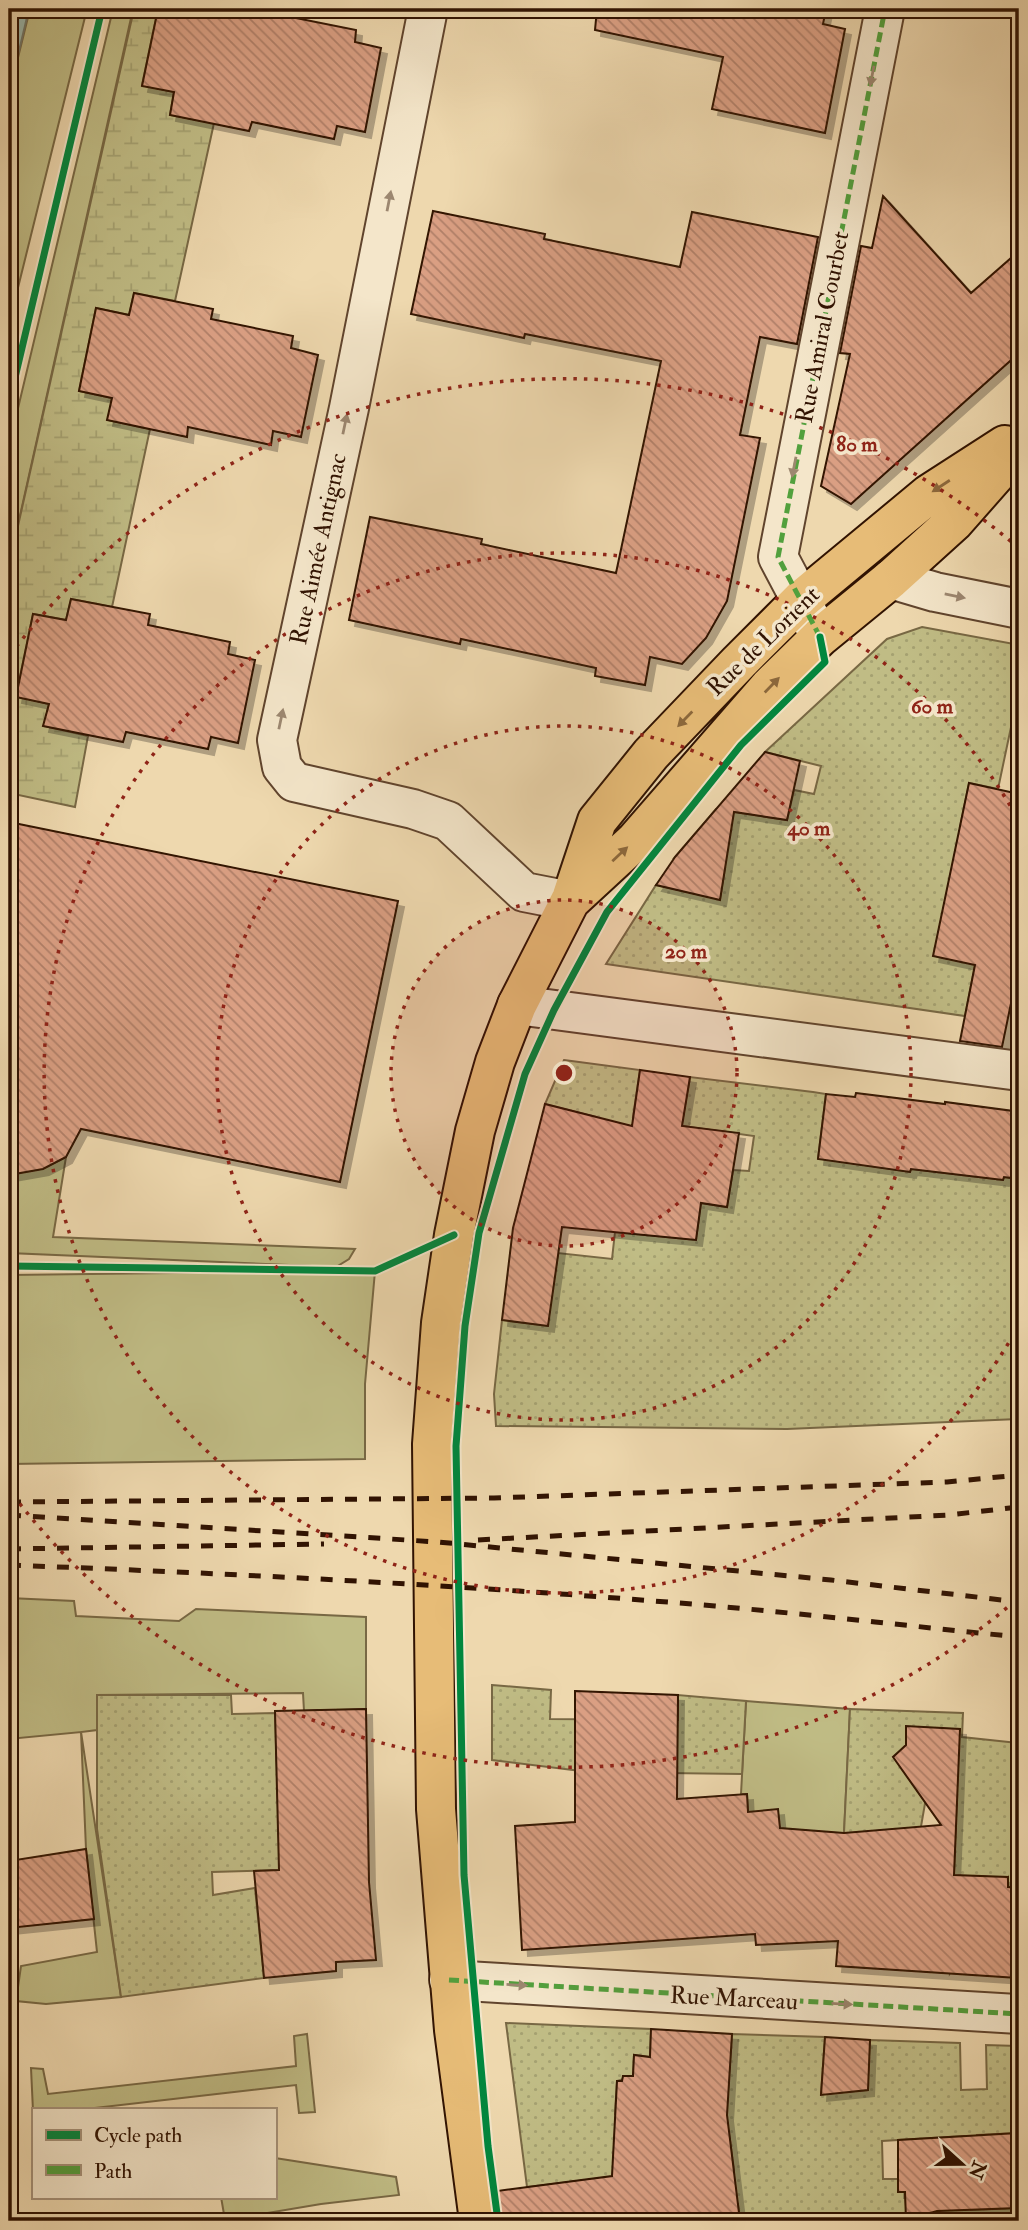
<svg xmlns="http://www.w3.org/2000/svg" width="1028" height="2230" viewBox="0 0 1028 2230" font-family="'IM FELL Double Pica',serif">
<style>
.green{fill:#c0bc85;stroke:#786844;stroke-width:2}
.wetland{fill:url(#wetland-marsh);stroke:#786844;stroke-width:2}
.garden{fill:url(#garden-dots);stroke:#786844;stroke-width:2}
.water{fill:url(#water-ripples);stroke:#70776a;stroke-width:2}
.building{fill:url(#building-back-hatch);stroke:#311302;stroke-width:2;filter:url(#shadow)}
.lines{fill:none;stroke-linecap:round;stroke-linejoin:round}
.street-casing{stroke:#60442d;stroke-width:42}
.primary-casing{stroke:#311302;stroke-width:42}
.street{stroke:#f4e6ca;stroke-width:38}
.primary{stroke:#e7bc77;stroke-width:38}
.rail{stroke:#311302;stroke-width:5;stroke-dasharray:12 12;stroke-linecap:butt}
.quiet{stroke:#52a03d;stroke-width:5;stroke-dasharray:10 5;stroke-linecap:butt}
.cycleway-casing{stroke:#f4e6ca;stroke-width:11}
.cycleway{stroke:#00873e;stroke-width:7}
.oneway{fill:#9c8770}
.oneway2{fill:#8c683c}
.ring{fill:none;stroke:#8f2418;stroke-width:3.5;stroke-dasharray:3.5 7}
.labels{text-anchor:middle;stroke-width:7;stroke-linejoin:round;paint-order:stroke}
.street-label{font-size:24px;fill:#311302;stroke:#f4e6ca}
.centre{fill:#8f2418;stroke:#f4e6ca;stroke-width:3.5}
.ring-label{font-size:21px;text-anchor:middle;font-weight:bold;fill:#8f2418;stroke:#f4e6ca;stroke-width:7;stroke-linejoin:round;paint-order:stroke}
</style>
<defs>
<pattern id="wetland-marsh" width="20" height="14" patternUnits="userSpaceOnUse" patternTransform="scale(1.75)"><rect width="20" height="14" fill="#c0bc85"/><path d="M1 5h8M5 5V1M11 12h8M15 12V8" fill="none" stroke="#a5a171"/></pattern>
<pattern id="garden-dots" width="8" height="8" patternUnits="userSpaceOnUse" patternTransform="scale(1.75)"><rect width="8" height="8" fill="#c0bc85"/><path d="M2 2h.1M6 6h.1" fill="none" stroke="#a5a171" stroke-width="1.8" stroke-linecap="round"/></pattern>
<pattern id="water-ripples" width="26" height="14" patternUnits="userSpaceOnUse" patternTransform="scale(1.75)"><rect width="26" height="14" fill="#9ab9af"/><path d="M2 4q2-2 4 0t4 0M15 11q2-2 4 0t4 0" fill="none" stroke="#859e95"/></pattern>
<pattern id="building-back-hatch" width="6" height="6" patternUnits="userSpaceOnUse" patternTransform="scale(1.75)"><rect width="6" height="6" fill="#da9f83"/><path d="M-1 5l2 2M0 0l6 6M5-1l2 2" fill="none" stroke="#b18069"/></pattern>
<filter id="shadow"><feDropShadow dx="6" dy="6" stdDeviation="0" flood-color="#0004"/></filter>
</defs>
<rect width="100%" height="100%" fill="#eed8ae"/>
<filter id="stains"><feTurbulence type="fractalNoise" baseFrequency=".00286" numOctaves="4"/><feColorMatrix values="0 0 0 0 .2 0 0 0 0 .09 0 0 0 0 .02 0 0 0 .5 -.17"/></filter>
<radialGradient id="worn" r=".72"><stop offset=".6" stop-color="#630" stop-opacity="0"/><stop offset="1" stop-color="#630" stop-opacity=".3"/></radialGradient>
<path class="green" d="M30,9H87L9,324V94Z
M113,9H133L9,565V446Z
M66,1157L53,1237L355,1249L349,1259L336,1267L9,1253V1170C30,1174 47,1167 66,1157Z
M347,1271H375L365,1384V1459L9,1464V1275Z
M9,1598L74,1601L76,1616L179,1621L196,1609L366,1617V1709L304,1711L303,1693L97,1695V1730L81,1732L121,1997L46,2004L16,2001L21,1966L97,1952L86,1849L81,1732L9,1739Z
M746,1701L850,1709L844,1833L781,1838L748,1812L747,1794H741Z
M307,2034L315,2112L299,2113L296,2085L86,2109H33V2111L31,2068L43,2069L48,2094L296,2066L294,2036Z
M275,2158L396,2177L399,2195L321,2204L225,2220L221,2197H275Z"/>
<path class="wetland" d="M134,9H158L142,85L174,92L170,115L214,123L175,301L134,293L129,315L96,308L79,391L112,398L108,420L150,429L112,607L71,599L66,620L33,614L16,696L49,704L44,726L88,736L75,807L9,793V566Z"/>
<path class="garden" d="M922,627L1019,645V689L998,789L969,783L960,827L975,965L965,1016L606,964L656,885L720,899L725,868L674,858L716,809L787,820L794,790L814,794L821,766L765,752L887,639Z
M564,1060L640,1070L633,1117L682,1123L690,1077L813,1092L826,1094L818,1158L910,1172L911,1169L1003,1180L1004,1177L1019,1179V1419L787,1429L496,1426L494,1394L502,1320L547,1326L558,1253L612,1259L615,1232L696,1240L701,1203L727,1207L733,1170L749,1171L754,1136L682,1126L672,1199L596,1117L545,1104Z
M492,1685L551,1690L550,1719L678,1720V1695L746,1701L742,1774L589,1772L492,1760Z
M97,1695H231L232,1714L275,1713L280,1870L212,1872L213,1895L255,1888L264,1978L121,1997L97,1829Z
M850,1709L963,1713L962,1737L1019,1743V1888L1008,1887V1878L950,1973L957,1794L927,1792L919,1838L844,1833Z
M506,2023L651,2029L650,2057L634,2055L633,2076L617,2081L615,2114L707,2174L734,2170L729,2133L701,2135L727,2105L732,2034L825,2037L821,2094L867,2090L870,2040L960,2043L961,2090L987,2089L986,2045L1019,2046V2133L977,2135L978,2158L964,2136L882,2141L883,2179H898L905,2192L907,2220L970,2202L971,2210L1019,2208V2221H740L738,2204L677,2211L679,2221H628L627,2217L592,2221L585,2180L527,2187Z"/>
<path class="water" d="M9,9H29L9,93Z"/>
<path class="building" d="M158,9H251L356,30L355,42L381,48L365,132L337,126L334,139L252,122L249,131L170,115L174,92L142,86Z
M597,9H826L823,24L845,29L825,133L712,109L723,57L595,30Z
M883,196L971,293L1019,251V353L851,504L821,486L850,354L840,353L861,246L872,248Z
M433,211L545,234L544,239L680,267L692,212L818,237L797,344L760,337L740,435L760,438L727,601L706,638L682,664L650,657L645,685L595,676L596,668L461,639L460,644L349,620L370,517L482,539L481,544L616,573L661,361L525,334L524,338L411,314Z
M134,293L213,309L211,319L293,336L291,348L318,355L301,437L273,431L271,445L188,427L187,437L107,420L112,398L79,391L96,308L129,315Z
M71,599L150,614L148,625L230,642L228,654L255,660L238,743L211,737L208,749L126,732L123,742L43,726L49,704L16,697L33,614L66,620Z
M765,752L800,761L787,820L734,812L720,900L656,885L675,857Z
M969,783L1019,794V975L1017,974L1002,1047L960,1041L975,965L933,956Z
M9,822L398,901L340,1182L81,1129L66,1157L43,1169L9,1175Z
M640,1070L690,1077L682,1126L739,1133L727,1207L701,1203L696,1240L562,1227L548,1326L502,1320L513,1228L545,1104L632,1126Z
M856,1093L945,1104V1102L1013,1111V1114L1019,1115V1179L1004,1177L1003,1180L911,1169L910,1172L818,1159L826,1094L855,1097Z
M575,1691L678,1695L677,1799L747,1794L748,1812L778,1809L780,1828L844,1833L941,1825L893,1757L906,1745V1726L960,1729L954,1875L1008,1877V1887L1019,1888V1978L836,1966L838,1941L756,1945L755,1934L522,1950L515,1826L575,1822Z
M366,1709L369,1882L376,1960L336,1962V1971L264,1978L254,1871L279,1870L275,1711Z
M86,1849L94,1919L9,1928V1861Z
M651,2029L732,2034L727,2115L740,2221H500L497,2191L612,2176L617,2081H622L623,2076H633L634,2055L650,2057Z
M825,2037L870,2040L868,2090L821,2095Z
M1019,2133V2208L937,2211L906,2220L905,2192H898V2140Z"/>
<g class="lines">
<g class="street-casing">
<path id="street" d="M428,9L349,408L277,740L282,767L294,782L413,809L448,821L524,892L570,901
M891,579L935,592L1019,609
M815,627L778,557L885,9
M517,1005L1019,1071
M449,1980L1019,2014"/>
</g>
<g class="primary-casing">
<path id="primary" d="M572,896L597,821L651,754L739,662L801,600L929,494L1005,445
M479,2221L454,2030L436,1809L432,1444L441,1323L454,1235L475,1131L495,1062L517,1005L570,901L635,841L770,686L820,637L891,579L954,522L1019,448"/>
</g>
<use href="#street" class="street"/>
<use href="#primary" class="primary"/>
<path class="rail" d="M9,1502L494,1498L947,1482L1019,1475
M9,1515L438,1542L831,1580L1019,1602
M478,1540L948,1515L1019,1507
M9,1549L324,1544
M9,1565C244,1574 480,1586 715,1606C816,1615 918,1627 1019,1637"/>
<path class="quiet" d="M820,637L778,557L885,9
M449,1980L1019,2014"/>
<g class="cycleway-casing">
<path id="cycleway" d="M9,403L102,9
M9,1266L375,1271L454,1235
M498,2221L488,2146L464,1875L456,1446L465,1326L479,1233L525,1074L554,1010L607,912L741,745L825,662L820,637"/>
</g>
<use href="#cycleway" class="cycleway"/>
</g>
<defs><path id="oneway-solid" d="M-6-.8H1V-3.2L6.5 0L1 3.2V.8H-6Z" transform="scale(1.75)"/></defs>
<g class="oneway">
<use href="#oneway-solid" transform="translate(872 76) rotate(101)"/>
<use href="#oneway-solid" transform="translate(389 201) rotate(-79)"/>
<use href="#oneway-solid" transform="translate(345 424) rotate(-78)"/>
<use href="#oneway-solid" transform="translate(794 467) rotate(101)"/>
<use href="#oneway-solid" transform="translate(955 596) rotate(11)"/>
<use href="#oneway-solid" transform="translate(281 719) rotate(-78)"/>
<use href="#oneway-solid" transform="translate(517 1985) rotate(3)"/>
<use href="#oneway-solid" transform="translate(842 2004) rotate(3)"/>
</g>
<g class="oneway2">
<use href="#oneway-solid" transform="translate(941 486) rotate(147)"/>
<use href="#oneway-solid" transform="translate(772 685) rotate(-46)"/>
<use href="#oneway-solid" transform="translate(685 719) rotate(134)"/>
<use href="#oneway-solid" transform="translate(620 854) rotate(-43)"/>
</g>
<circle cx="564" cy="1073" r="173" fill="#8f2418" fill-opacity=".12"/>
<g class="ring">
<circle cx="564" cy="1073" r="173"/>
<circle cx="564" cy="1073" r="347"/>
<path d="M1019 1325A520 520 0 1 1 1019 821"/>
<path d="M1015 1601A694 694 0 0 1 10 1491M10 655A694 694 0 0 1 1015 545"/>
</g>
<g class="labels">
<g class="street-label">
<text transform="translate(822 327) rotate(-79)" y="8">Rue Amiral Courbet</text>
<text transform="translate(318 549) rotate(-78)" y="8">Rue Aimée Antignac</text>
<text transform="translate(763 641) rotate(-44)" y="8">Rue de Lorient</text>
<text transform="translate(734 1998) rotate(3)" y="8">Rue Marceau</text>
</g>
</g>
<circle cx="564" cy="1073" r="10" class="centre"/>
<g class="ring-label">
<text x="857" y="451">80 m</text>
<text x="932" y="713">60 m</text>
<text x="809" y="835">40 m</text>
<text x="686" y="958">20 m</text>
</g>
<rect width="1028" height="2230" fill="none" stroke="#eed8ae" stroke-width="35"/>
<rect x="10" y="10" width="1007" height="2209" fill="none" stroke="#311302" stroke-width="3.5"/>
<rect x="18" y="18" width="993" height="2195" fill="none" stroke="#311302" stroke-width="2"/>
<rect x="32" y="2108" width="245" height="91" fill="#f4e6ca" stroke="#a6927a" stroke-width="2"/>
<rect x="46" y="2130" width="35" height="10" fill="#00873e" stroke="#a6927a" stroke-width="2"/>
<text x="94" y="2142" font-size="21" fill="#311302">Cycle path</text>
<rect x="46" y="2165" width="35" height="10" fill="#52a03d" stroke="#a6927a" stroke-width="2"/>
<text x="94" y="2178" font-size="21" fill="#311302">Path</text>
<g transform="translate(962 2164) rotate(111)" stroke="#f4e6ca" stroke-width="5" paint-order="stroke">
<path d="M0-5L12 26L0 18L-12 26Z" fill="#311302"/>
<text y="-10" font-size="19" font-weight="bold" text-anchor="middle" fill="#311302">N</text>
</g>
<rect width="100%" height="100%" filter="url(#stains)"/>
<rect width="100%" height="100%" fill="url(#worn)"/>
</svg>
